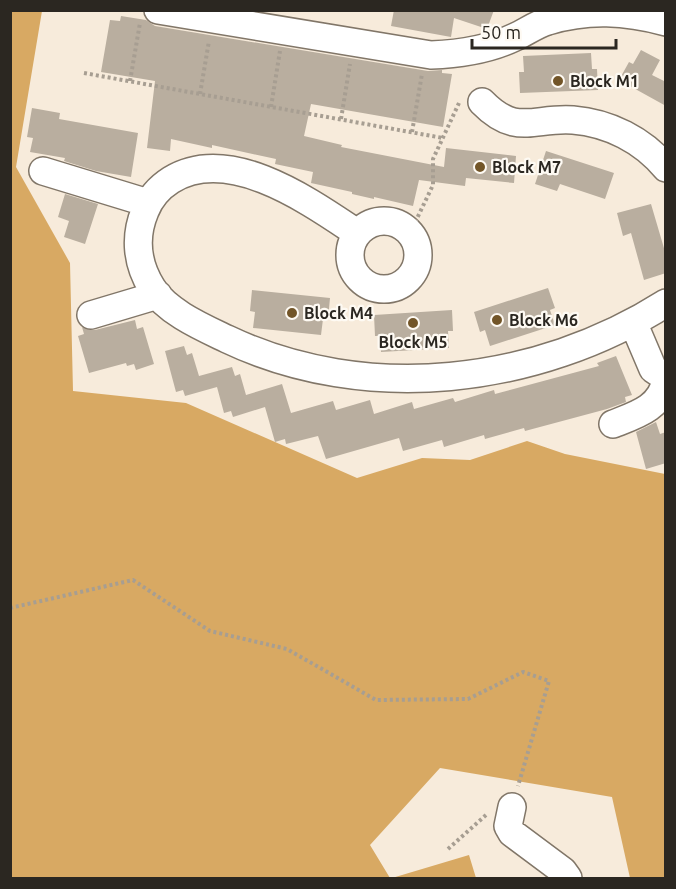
<svg xmlns="http://www.w3.org/2000/svg" width="676" height="889" viewBox="0 0 676 889" font-family="Ubuntu,sans-serif">
<style>
.forest{fill:#d8a963}
.building{fill:#b9ae9f}
.lines{fill:none;stroke-linecap:round;stroke-linejoin:round}
.minor-casing{stroke:#817668;stroke-width:30}
.path{stroke:#a79e92;stroke-width:4;stroke-dasharray:3 3;stroke-linecap:butt}
.minor{stroke:#fff;stroke-width:27}
.poi-dot{fill:#725528;stroke:#fefaf3;stroke-width:2}
.labels{text-anchor:middle;stroke-width:4.5;stroke-linejoin:round;paint-order:stroke}
.poi-label{font-size:16px;font-weight:bold;fill:#2b2721;stroke:#fefaf3;text-anchor:start}
</style>
<rect width="100%" height="100%" fill="#f7ebdb"/>
<path class="forest" d="M10,11H42L16,167L70,263L73,391L186,403L357,478L422,458L470,460L527,441L565,454L665,474V878H630L612,797L440,768L370,845L390,878H11Z
M469,855L476,878H392Z"/>
<path class="building" d="M394,10H494L487,29L454,18L451,37L391,26Z
M121,16L146,20L155,26L428,71L442,70V73L452,74L443,127L311,104L304,136L342,145L341,147L444,167L446,148L516,156L514,183L466,178L465,186L419,180L413,206L374,197V199L352,194V192L311,183L313,172L275,164L276,159L212,145V148L171,139L170,151L147,148L155,81L101,72L110,20L120,21Z
M641,50L660,60L652,75L666,82V106L619,80L629,62L633,64Z
M591,53L592,69H597L598,90L520,93L519,72H524L523,56Z
M32,108L60,113L59,119L138,133L131,177L96,171L64,161L65,158L30,152L33,138L27,137Z
M546,151L614,173L605,199L560,184L557,191L535,184Z
M65,194L98,204L85,244L64,237L69,221L58,217Z
M651,204L666,255V273L644,280L631,233L623,236L617,213Z
M548,288L555,308L550,310L555,325L490,346L485,330L480,332L474,312Z
M252,290L330,298L328,319H323L321,335L253,328L255,312L250,311Z
M452,310L453,331H448L449,348L381,352L380,336H375L374,315Z
M135,320L137,329L143,327L154,364L136,370L134,364L127,366L126,363L89,373L78,336L84,334L82,327L88,330H95Z
M184,346L187,355L192,353L199,376L232,367L235,376L240,374L246,395L282,384L291,413L333,401L336,410L370,400L374,414L412,402L414,409L453,398L455,402L494,390L495,394L599,366L597,363L616,356L632,395L625,397L626,402L607,409L525,431L524,428L485,439L484,435L444,447L442,440L403,451L399,438L326,459L318,436L286,444L285,439L275,442L265,407L233,417L231,411L224,413L217,387L185,396L183,390L176,392L165,351Z
M656,422L660,434L666,432V463L646,469L636,432Z"/>
<g class="lines">
<g class="minor-casing">
<path id="minor" d="M158,10L431,55C460,54 488,50 515,37C526,32 537,24 548,21C588,9 625,11 666,22
M482,102C516,137 534,117 573,120C609,123 643,140 666,168
M43,171L148,203
M350 255a34 34 0 1 1 68 0a34 34 0 1 1-68 0Z
M357,233C309,201 229,144 171,180C160,187 150,198 145,211C134,237 137,264 152,288C167,312 202,327 227,339C366,405 537,385 666,303
M91,315L158,295
M633,322L653,369L659,373L666,374
M613,424C636,415 661,408 666,380
M512,807L508,826L512,833L563,871L568,878"/>
</g>
<path class="path" d="M84,73L443,138
M130,81L140,23
M200,94L209,41
M271,107L280,51
M341,119L350,64
M412,132L422,74
M410,233L433,185V159L459,103
M10,608L133,580L210,631L287,649L376,700L468,699L523,672L549,681L518,786
M448,849L486,815"/>
<use href="#minor" class="minor"/>
</g>
<g class="poi-dot">
<circle cx="558" cy="81" r="6"/>
<circle cx="480" cy="167" r="6"/>
<circle cx="292" cy="313" r="6"/>
<circle cx="497" cy="320" r="6"/>
<circle cx="413" cy="323" r="6"/>
</g>
<g class="labels">
<g class="poi-label">
<text x="570" y="87">Block M1</text>
<text x="492" y="173">Block M7</text>
<text x="304" y="319">Block M4</text>
<text x="509" y="326">Block M6</text>
<text x="413" y="348" text-anchor="middle">Block M5</text>
</g>
</g>
<rect width="676" height="889" fill="none" stroke="#2b2721" stroke-width="24"/>
<path d="M472 39v9h144v-9" fill="none" stroke="#2b2721" stroke-width="3"/>
<text x="481" y="39" font-size="18" fill="#2b2721" stroke="#fefaf3" stroke-width="4.5" paint-order="stroke">50 m</text>
</svg>
